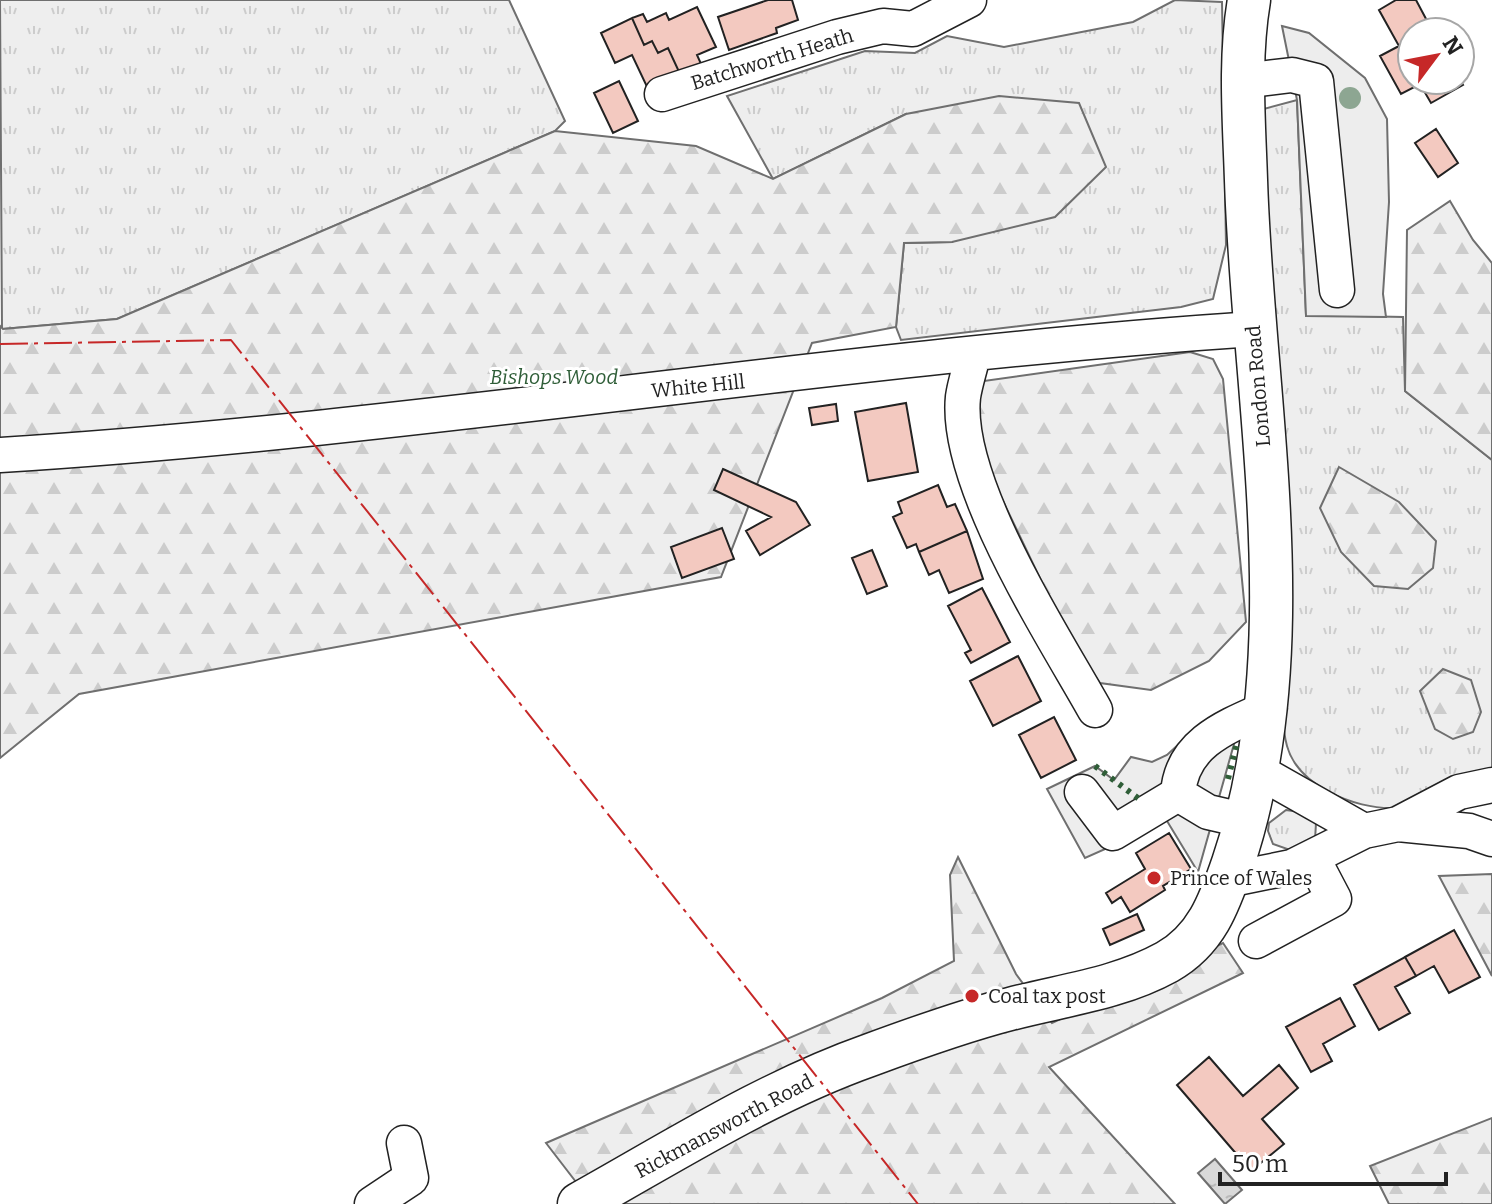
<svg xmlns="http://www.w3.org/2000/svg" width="1492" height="1204" viewBox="0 0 1492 1204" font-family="Bitter,serif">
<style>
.grass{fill:url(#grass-tufts);stroke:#6f6f6f;stroke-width:2}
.forest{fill:url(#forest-firs);stroke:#6f6f6f;stroke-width:2}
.parking{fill:#ededed;stroke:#6f6f6f;stroke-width:2}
.water{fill:url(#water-ripples);stroke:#6f6f6f;stroke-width:2}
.building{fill:#f3c9c0;stroke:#222;stroke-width:2}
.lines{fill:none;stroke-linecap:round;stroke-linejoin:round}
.minor-casing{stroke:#222;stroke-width:37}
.major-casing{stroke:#222;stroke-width:45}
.minor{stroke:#fff;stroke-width:34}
.major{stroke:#fff;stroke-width:42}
.hedge{stroke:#2f5e38;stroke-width:6;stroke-dasharray:4 6;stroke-linecap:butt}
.power{stroke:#c62828;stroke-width:2;stroke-dasharray:28 6 4 6;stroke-linecap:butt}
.tree{fill:#8da692}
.poi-dot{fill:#c62828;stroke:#fff;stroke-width:3}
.labels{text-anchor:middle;stroke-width:6;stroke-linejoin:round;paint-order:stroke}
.street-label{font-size:20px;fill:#222;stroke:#fff}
.park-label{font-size:20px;font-style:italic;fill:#2f5e38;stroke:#fff}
.poi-label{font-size:20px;fill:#222;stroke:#fff;text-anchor:start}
</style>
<defs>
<pattern id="grass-tufts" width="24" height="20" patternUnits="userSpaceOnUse" patternTransform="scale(2)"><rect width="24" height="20" fill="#eee"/><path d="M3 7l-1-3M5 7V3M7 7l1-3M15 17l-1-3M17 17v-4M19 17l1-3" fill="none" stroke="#ccc"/></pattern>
<pattern id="forest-firs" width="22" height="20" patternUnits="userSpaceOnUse" patternTransform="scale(2)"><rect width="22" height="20" fill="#eee"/><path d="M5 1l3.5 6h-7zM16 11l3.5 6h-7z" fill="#ccc"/></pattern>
<pattern id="water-ripples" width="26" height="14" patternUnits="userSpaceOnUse" patternTransform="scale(2)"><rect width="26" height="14" fill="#d9d9d9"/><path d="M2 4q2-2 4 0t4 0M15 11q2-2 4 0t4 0" fill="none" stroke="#bababa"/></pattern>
</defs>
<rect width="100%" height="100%" fill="#fff"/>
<path class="grass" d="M0,0H509L565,121L555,131L117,319L2,329Z
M1175,0L1222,2L1226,245L1213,299L1181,307L901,340L896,327L904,243L952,242L906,114L773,179L727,96L865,51L915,53L947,36L1004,47L1133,22Z
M1297,100L1306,315L1403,317L1405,391L1492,460V773C1468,782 1416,807 1393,808C1355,809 1298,786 1287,746C1279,718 1286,682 1287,653L1260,110Z
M1286,810L1300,812L1316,823L1315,840L1290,850L1273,844L1268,831L1269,823Z"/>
<path class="forest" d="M999,96L1079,103L1106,167L1055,217L952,242L904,243L896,327L812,343L721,577L79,694L0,758V326L3,329L117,319L555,131L696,146L773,179L906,114Z
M1450,201L1473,240L1492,263V460L1405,391L1407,230Z
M1190,352L1213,359L1223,379L1246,622L1209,661L1151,690L1100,683L1069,639L948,386Z
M1339,467L1399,502L1436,541L1433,568L1408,589L1374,586L1341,552L1320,508Z
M1443,669L1471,680L1481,712L1473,732L1453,739L1435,729L1420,691Z
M958,857L1016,974L1052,1023L1223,943L1243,973L1049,1067L1175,1204H593L546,1143L882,998L954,961L950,875Z
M1492,874V976L1439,876Z
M1492,1118V1204H1389L1370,1166Z"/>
<path class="parking" d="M1282,26L1309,33L1365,78L1387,119L1389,202L1383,294L1386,317L1306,316L1297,100Z
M1236,717L1234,744L1198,872L1164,816L1157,826L1085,858L1047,789L1095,766L1114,780L1131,757L1152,762L1167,755L1192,732Z"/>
<path class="water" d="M1215,1159L1242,1190L1225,1204L1198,1173Z"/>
<path class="building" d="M768,0H792L798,20L776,28L777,33L729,50L718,17Z
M1396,0H1416L1433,32H1412V80H1460L1463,85L1431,103L1420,84L1401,94L1380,56L1399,46L1379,10Z
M697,7L716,47L697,55L702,66L681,76L668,48L658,53L652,41L644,45L632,18L643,14L647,22L666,13L669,20Z
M632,18L644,45L652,41L658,53L668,48L681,76L649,91L632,55L615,63L601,33Z
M619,81L638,121L613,133L594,93Z
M1436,129L1458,163L1438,177L1415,143Z
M906,403L918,472L868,481L855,412Z
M836,404L838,421L812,425L809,408Z
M723,469L796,502L810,525L760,555L746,531L771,517L714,490Z
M938,485L947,507L955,504L967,531L919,552L916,544L907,548L893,517L902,513L898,502Z
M722,528L734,559L682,578L671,547Z
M967,531L983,579L949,593L939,570L929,575L919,552Z
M872,550L887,586L867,594L852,558Z
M982,588L1010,642L971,663L965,653L971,650L948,606Z
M1018,656L1041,701L993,726L970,681Z
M1054,717L1076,760L1041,778L1019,735Z
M1169,833L1191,869L1163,886L1165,890L1130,912L1121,897L1112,903L1106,893L1145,869L1136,853Z
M1137,914L1144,930L1110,945L1103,929Z
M1454,930L1480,977L1449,993L1434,966L1416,976L1405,957Z
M1405,957L1416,976L1395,987L1410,1013L1379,1030L1354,985Z
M1340,998L1355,1026L1323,1044L1332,1061L1311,1072L1286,1027Z
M1209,1057L1243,1096L1279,1065L1298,1088L1262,1119L1284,1144L1251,1171L1177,1085Z"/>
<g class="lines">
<g class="minor-casing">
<path id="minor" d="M1243,81L1292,75L1316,81L1337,290
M662,94L837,37L883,26L913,29L969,0
M973,355C970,369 965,383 963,397C954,483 1053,635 1095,710
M0,455C419,429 834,357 1253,329
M1258,771L1364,831
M1082,792L1113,833L1178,794
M1247,821L1208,812L1178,794C1181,744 1225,727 1266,709
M1398,824L1459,792L1492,785
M1227,880L1292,867L1364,831L1398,824L1469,831L1492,839
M1256,941L1334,899L1313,859
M372,1204L411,1178L404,1143"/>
</g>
<g class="major-casing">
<path id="major" d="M579,1204C674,1151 768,1091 870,1055C916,1038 963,1021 1010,1009C1063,995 1118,989 1167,962C1206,940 1219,904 1233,863C1306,648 1253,403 1246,180C1244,120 1239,59 1249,0"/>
</g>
<use href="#minor" class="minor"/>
<use href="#major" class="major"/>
<path class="hedge" d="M1095,766L1139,799
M1228,779L1237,743"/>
<path class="power" d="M0,344L231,340L918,1204"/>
</g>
<circle class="tree" cx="1350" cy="98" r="11"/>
<g class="poi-dot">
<circle cx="1154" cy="878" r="8"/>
<circle cx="972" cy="996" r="8"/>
</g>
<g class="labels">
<g class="street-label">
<text transform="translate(772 59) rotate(-17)" y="7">Batchworth Heath</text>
<text transform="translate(698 386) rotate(-6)" y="7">White Hill</text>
<text transform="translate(1258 386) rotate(-95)" y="7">London Road</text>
<text transform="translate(724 1126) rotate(-28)" y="7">Rickmansworth Road</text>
</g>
<g class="park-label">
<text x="554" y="384">Bishops Wood</text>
</g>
<g class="poi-label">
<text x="1170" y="885">Prince of Wales</text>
<text x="988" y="1003">Coal tax post</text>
</g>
</g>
<g transform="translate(1436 56) rotate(58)"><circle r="38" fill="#ffffff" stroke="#a7a7a7" stroke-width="2"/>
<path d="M0-6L14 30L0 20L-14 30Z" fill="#c62828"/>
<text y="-12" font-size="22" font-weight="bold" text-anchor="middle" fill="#222222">N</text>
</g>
<path d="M1220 1172v12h226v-12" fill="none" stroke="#222222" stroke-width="4"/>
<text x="1232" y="1172" font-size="24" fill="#222222" stroke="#ffffff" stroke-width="6" paint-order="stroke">50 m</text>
</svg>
